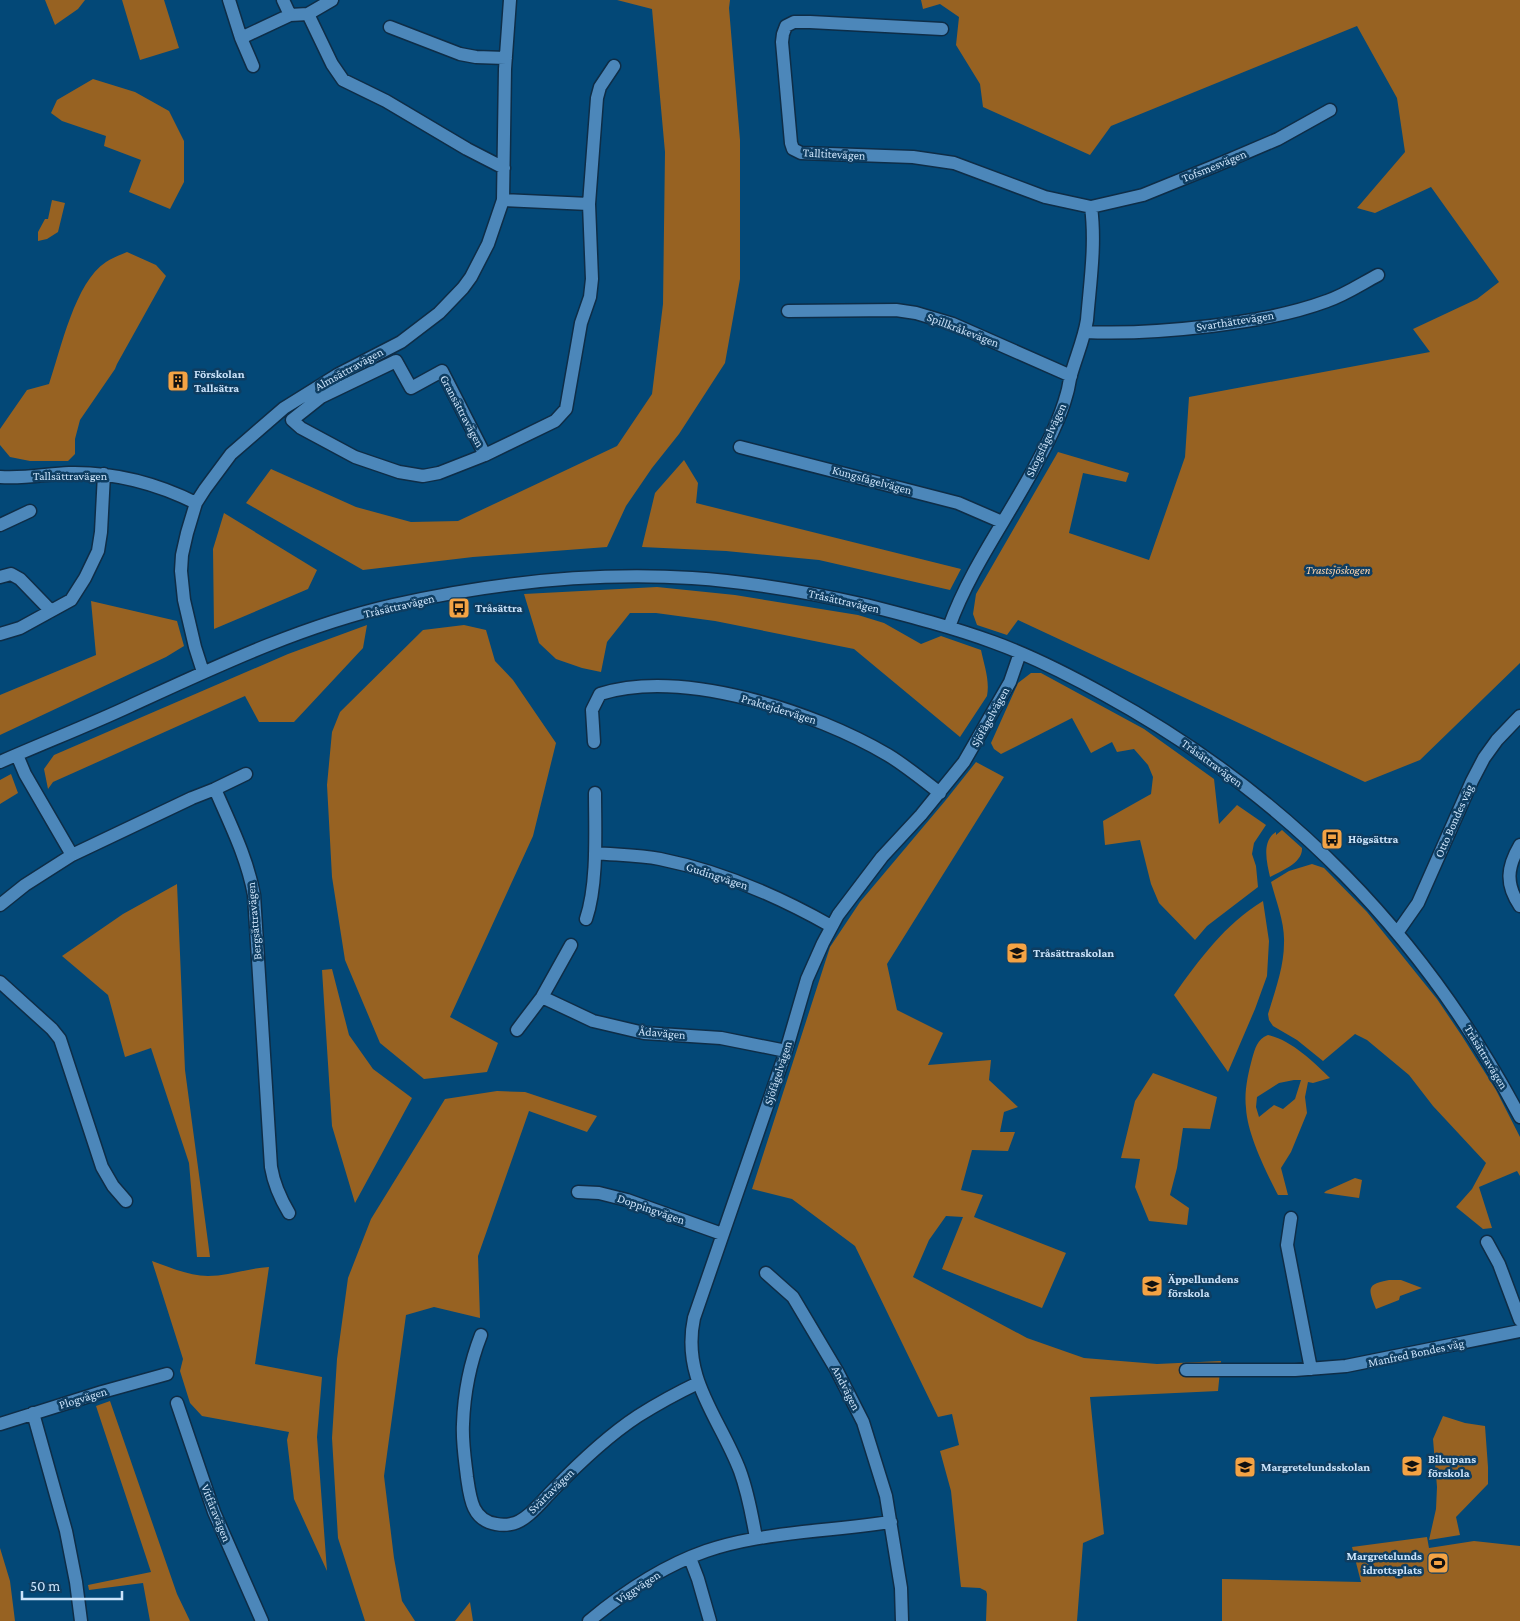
<svg xmlns="http://www.w3.org/2000/svg" width="1520" height="1621" viewBox="0 0 1520 1621" font-family="'Crimson Pro',serif">
<style>
.green{fill:#976222;fill-rule:evenodd}
.lines{fill:none;stroke-linecap:round;stroke-linejoin:round}
.minor-casing{stroke:#0e2d47;stroke-width:15}
.minor{stroke:#4c87ba;stroke-width:12}
.labels{text-anchor:middle;stroke-width:5;stroke-linejoin:round;paint-order:stroke}
.street-label{font-size:12px;fill:#cbe3fa;stroke:#0e3d61}
.poi-label{font-size:12px;font-weight:bold;fill:#cbe3fa;stroke:#0e3d61;text-anchor:start}
.park-label{font-size:12px;font-style:italic;fill:#fbd4ae;stroke:#0e3d61}
</style>
<rect width="100%" height="100%" fill="#034877"/>
<path class="green" d="M45,0H85L78,9L55,25Z
M122,0H164L179,48L140,60Z
M617,0H730L729,8L740,140V279L725,363L679,434L652,468L626,506L607,547L473,557L363,570L246,503L271,469L356,507L411,522L458,521L617,446L652,394L663,304L665,152L652,9Z
M921,0H1520V663L1420,760L1365,782L1018,620L1007,635L977,625L973,614L976,594L1058,452L1129,473L1126,482L1083,473L1069,533L1149,560L1185,457L1189,397L1430,352L1413,329L1477,299L1499,282L1431,187L1375,213L1357,208L1405,152L1397,98L1357,26L1111,126L1090,155L983,107L980,84L956,45L959,17L940,4L923,9Z
M93,79L135,92L169,111L184,141V182L170,209L129,192L141,160L104,146L106,136L62,121L51,113L57,100Z
M52,200L65,203L58,232L47,239L38,241V232L45,219H48Z
M127,252L156,265L166,276L117,364L115,369L80,420L75,439V454L68,461H30L10,457L0,445V429L27,390L49,384C61,349 75,282 106,262C112,258 120,255 127,252Z
M684,460L698,483L696,503L961,569L950,590L819,560L726,551L642,547L655,493Z
M224,513L317,570L308,589L214,629L213,549Z
M657,587L735,595L858,615L884,623L921,644L941,636L981,650C984,665 990,680 987,696L960,737L854,649L715,621L656,613H630L607,642L601,672L582,668L556,659L539,643L524,594Z
M91,601L177,621L184,646L166,657L0,735V695L96,655Z
M367,625L363,648L294,722H259L245,696L53,782L48,789L44,769L54,755L288,654Z
M464,625L486,630L495,661L513,680L556,743L533,836L450,1017L498,1043L487,1072L424,1079L380,1043L345,960L332,877L327,785L332,732L340,712L423,630Z
M1031,673H1041L1144,729L1214,779L1219,824L1237,805L1266,825L1254,843L1252,854L1256,866L1258,887L1207,926L1195,940L1159,903L1151,884L1140,840L1105,845L1103,821L1151,794L1153,777L1148,765L1134,749L1117,752L1112,742L1091,753L1072,718L1001,754L994,749L991,743L1018,683Z
M976,762L1004,777L887,964L897,1010L943,1033L928,1065L991,1060L989,1080L1018,1107L1004,1112L1000,1132H1015L1008,1151L972,1150L961,1190L983,1195L974,1217L1066,1253L1042,1308L942,1269L963,1217L946,1216L929,1240L913,1277L1027,1338L1084,1358L1157,1364L1221,1361L1218,1391L1090,1397L1104,1534L1083,1543L1077,1621H986L987,1594L986,1591L980,1588L961,1587L960,1578L951,1491L940,1451L959,1445L952,1414L938,1417L855,1246L792,1199L752,1189L830,947L860,902L945,801Z
M11,774L18,793L0,804V780Z
M1282,830L1302,848C1303,863 1281,871 1270,877C1267,863 1261,841 1276,832V835Z
M1312,864L1324,868L1367,912L1437,999L1462,1036L1496,1090L1520,1137V1176L1517,1171L1479,1187L1492,1228L1483,1229L1456,1207L1472,1189L1486,1163L1433,1106L1409,1075L1367,1040L1355,1034L1323,1061L1297,1040L1273,1026L1269,1020L1268,1014C1275,991 1284,967 1284,943C1285,923 1276,901 1271,882L1289,871Z
M177,884L185,1070L210,1257H197L189,1163L151,1048L125,1057L108,995L62,956L123,914Z
M1263,901L1269,941L1267,976L1255,1009L1228,1072L1174,995C1199,960 1225,924 1263,901Z
M332,969L349,1035L373,1069L412,1098L355,1203L332,1126L322,970Z
M1268,1035C1290,1039 1315,1063 1330,1078L1313,1083L1308,1082L1305,1097L1307,1113L1291,1152L1281,1168L1288,1195H1278C1266,1172 1247,1133 1246,1108C1244,1092 1248,1074 1252,1059C1255,1049 1257,1039 1268,1035ZM1294,1080H1301L1295,1099L1283,1109L1274,1105L1259,1117L1256,1107L1257,1097L1279,1083Z
M1153,1073L1217,1097L1210,1129L1183,1128L1177,1168L1170,1195L1189,1208L1187,1225L1149,1221L1135,1187L1140,1159L1121,1158L1135,1101Z
M497,1091L525,1092L597,1116L587,1132L529,1111L478,1256L480,1318L434,1307L406,1315L384,1476L394,1558L402,1601L415,1621H365L338,1538L332,1438L337,1359L348,1278L371,1219L445,1099Z
M1355,1178L1362,1180L1359,1198L1324,1193L1326,1191Z
M152,1261C169,1267 189,1276 208,1276C229,1276 248,1268 269,1267L255,1364L322,1377L317,1437L327,1571L294,1499L287,1440L289,1432L202,1416L190,1403L180,1371L183,1359Z
M1389,1280H1401L1422,1288L1400,1296L1399,1300L1376,1309C1368,1289 1366,1284 1389,1280Z
M110,1401L177,1594L190,1621H150L143,1583L89,1590L88,1585L151,1572L96,1406Z
M1443,1416L1465,1423L1485,1426L1488,1467V1484L1456,1517L1460,1535L1429,1540L1436,1509L1437,1487L1433,1439Z
M1427,1537L1429,1548L1474,1541L1520,1546V1621H1222V1579L1361,1582L1352,1547Z
M0,1548L10,1581L15,1621H0Z
M470,1602L473,1621H455Z"/>
<g class="lines">
<g class="minor-casing">
<path id="minor" d="M229,0L241,38L253,66
M283,0L290,15
M308,14L332,64L343,80L386,101L467,149L504,168
M390,27L460,54L476,57L506,58
M942,29L810,22H794L786,26L783,34L782,42L791,143L793,149L801,153L913,157L954,163L1045,197L1091,207L1143,195L1217,165L1278,139L1330,110
M241,38L290,15L308,14L332,0
M503,200L589,204L597,98L600,87L614,66
M788,311L896,310L916,313L953,324L1071,376
M1085,332C1127,334 1169,331 1211,326C1250,321 1289,315 1327,301C1345,295 1361,284 1378,275
M740,447L958,503L1002,522
M485,455L439,473L423,476L399,472L355,457L301,428L292,420L321,397L396,361L411,388L442,371L485,455L555,421L566,409L581,323L590,297L592,279L589,204
M0,477C23,479 47,474 69,473C115,472 156,483 196,503
M0,525L30,511
M0,577L11,574L20,579L51,611
M949,627C969,571 1005,522 1033,470C1046,446 1060,420 1067,393C1069,387 1069,381 1071,375C1076,357 1084,339 1087,320C1090,283 1096,244 1091,207
M0,634L20,628L71,600L85,578L98,551L101,532L104,474
M203,672L195,647L184,600L181,571L182,555L187,533L196,503L205,489L231,454L284,408L337,375L401,342L439,313L463,288L471,277L488,244L503,200L505,69L510,0
M594,742L592,710L600,694C683,668 815,712 888,755C906,766 923,780 940,793
M17,755L25,774L72,855L192,798L215,789C230,824 247,857 254,895L271,1167C274,1185 280,1198 289,1213
M0,762C43,743 87,726 130,706C215,667 301,626 393,605C491,583 592,572 692,578C751,582 808,592 866,605C909,616 952,627 993,642C1032,656 1069,675 1105,695C1287,795 1423,934 1520,1117
M215,789L246,774
M1520,845C1507,867 1505,884 1520,906
M595,853C617,855 639,855 660,859C720,871 778,896 831,926
M0,905L25,885L72,855
M586,919C598,884 595,830 595,793
M1397,933L1418,903L1472,781L1484,758L1497,740L1520,716
M0,982L52,1029L60,1039L102,1167L113,1186L126,1201
M542,997L593,1021L644,1033L721,1038L786,1051
M517,1030L542,997L571,945
M578,1192L599,1193L627,1200L722,1234
M1291,1218L1287,1245L1311,1369
M1487,1242L1499,1264L1520,1320
M766,1273L793,1297L837,1371L863,1422L886,1496L901,1588L902,1621
M481,1335C470,1363 464,1395 463,1424C462,1442 465,1460 467,1477C470,1498 472,1520 496,1524C501,1525 507,1525 511,1524C526,1522 542,1501 552,1491C578,1464 606,1437 638,1416C657,1404 677,1393 698,1383
M1186,1370H1295L1346,1366L1520,1331
M177,1403L214,1512L262,1621
M33,1413L66,1531L76,1582L81,1621
M0,1424L102,1392L167,1374
M756,1538C752,1515 748,1493 740,1471C720,1418 681,1379 694,1318L786,1051L807,979L823,943L838,915L882,857L921,815L964,762L1010,682L1020,653
M690,1558L698,1579L710,1621
M589,1621C624,1592 663,1566 706,1551C738,1540 770,1536 803,1532C833,1529 862,1526 891,1522"/>
</g>
<use href="#minor" class="minor"/>
</g>
<defs>
<g id="building-square" transform="scale(1.125)"><rect x="-9" y="-9" width="18" height="18" rx="4" fill="#f4a344" stroke="#0e3d61"/><path d="M-4-6H4V6H1V3H-1V6H-4ZM-2.5-4.3h1.7v1.8h-1.7ZM.8-4.3h1.7v1.8H.8ZM-2.5-1h1.7V.8h-1.7ZM.8-1h1.7V.8H.8Z" fill="#111"/></g>
<g id="bus-square" transform="scale(1.125)"><rect x="-9" y="-9" width="18" height="18" rx="4" fill="#f4a344" stroke="#0e3d61"/><path d="M-5-6H5V4H4V6H2V4H-2V6H-4V4H-5ZM-3.5-4V0h7V-4ZM-3.5 1.2v1.5H-2V1.2ZM2 1.2v1.5H3.5V1.2Z" fill="#111"/></g>
<g id="school-square" transform="scale(1.125)"><rect x="-9" y="-9" width="18" height="18" rx="4" fill="#f4a344" stroke="#0e3d61"/><path d="M0-5L7-2L0 1L-7-2ZM-4 1L0 2.5L4 1V4Q0 6-4 4Z" fill="#111"/></g>
<g id="stadium-square" transform="scale(1.125)"><rect x="-9" y="-9" width="18" height="18" rx="4" fill="#f4a344" stroke="#0e3d61"/><path d="M0-5a6.5 5 0 1 0 0 10a6.5 5 0 1 0 0-10ZM-3.5-1.8h7v3.6h-7Z" fill="#111"/></g>
</defs>
<g fill-rule="evenodd">
<use href="#building-square" x="178" y="381"/>
<use href="#bus-square" x="459" y="608"/>
<use href="#bus-square" x="1332" y="839"/>
<use href="#school-square" x="1017" y="953"/>
<use href="#school-square" x="1152" y="1286"/>
<use href="#school-square" x="1412" y="1466"/>
<use href="#school-square" x="1245" y="1467"/>
<use href="#stadium-square" x="1438" y="1563"/>
</g>
<g class="labels">
<g class="street-label">
<text transform="translate(834 154) rotate(3)" y="4">Talltitevägen</text>
<text transform="translate(1214 166) rotate(-22)" y="4">Tofsmesvägen</text>
<text transform="translate(1235 321) rotate(-9)" y="4">Svarthättevägen</text>
<text transform="translate(963 330) rotate(21)" y="4">Spillkråkevägen</text>
<text transform="translate(349 369) rotate(-29)" y="4">Almsättravägen</text>
<text transform="translate(462 411) rotate(62)" y="4">Gransättravägen</text>
<text transform="translate(1046 440) rotate(-65)" y="4">Skogsfågelvägen</text>
<text x="70" y="480">Tallsättravägen</text>
<text transform="translate(872 480) rotate(15)" y="4">Kungsfågelvägen</text>
<text transform="translate(844 601) rotate(13)" y="4">Tråsättravägen</text>
<text transform="translate(399 606) rotate(-13)" y="4">Tråsättravägen</text>
<text transform="translate(779 709) rotate(17)" y="4">Praktejdervägen</text>
<text transform="translate(990 717) rotate(-61)" y="4">Sjöfågelvägen</text>
<text transform="translate(1212 763) rotate(36)" y="4">Tråsättravägen</text>
<text transform="translate(1454 821) rotate(-66)" y="4">Otto Bondes väg</text>
<text transform="translate(717 876) rotate(18)" y="4">Gudingvägen</text>
<text transform="translate(254 921) rotate(-95)" y="4">Bergsättravägen</text>
<text transform="translate(662 1033) rotate(5)" y="4">Ådavägen</text>
<text transform="translate(1486 1057) rotate(59)" y="4">Tråsättravägen</text>
<text transform="translate(778 1073) rotate(-72)" y="4">Sjöfågelvägen</text>
<text transform="translate(651 1209) rotate(19)" y="4">Doppingvägen</text>
<text transform="translate(1416 1353) rotate(-12)" y="4">Manfred Bondes väg</text>
<text transform="translate(846 1388) rotate(63)" y="4">Andvägen</text>
<text transform="translate(83 1398) rotate(-17)" y="4">Plogvägen</text>
<text transform="translate(551 1491) rotate(-44)" y="4">Svärtavägen</text>
<text transform="translate(216 1513) rotate(68)" y="4">Vitfåravägen</text>
<text transform="translate(638 1587) rotate(-33)" y="4">Viggvägen</text>
</g>
<g class="poi-label">
<text x="194" y="378">Förskolan<tspan x="194" dy="14">Tallsätra</tspan></text>
<text x="475" y="612">Tråsättra</text>
<text x="1348" y="843">Högsättra</text>
<text x="1033" y="957">Tråsättraskolan</text>
<text x="1168" y="1283">Äppellundens<tspan x="1168" dy="14">förskola</tspan></text>
<text x="1428" y="1463">Bikupans<tspan x="1428" dy="14">förskola</tspan></text>
<text x="1261" y="1471">Margretelundsskolan</text>
<text x="1422" y="1560" text-anchor="end">Margretelunds<tspan x="1422" dy="14">idrottsplats</tspan></text>
</g>
<g class="park-label">
<text x="1338" y="574">Trastsjöskogen</text>
</g>
</g>
<path d="M22 1591v8h100v-8" fill="none" stroke="#cbe3fa" stroke-width="2.5"/>
<text x="30" y="1591" font-size="15" fill="#cbe3fa" stroke="#0e3d61" stroke-width="4" paint-order="stroke">50 m</text>
</svg>
